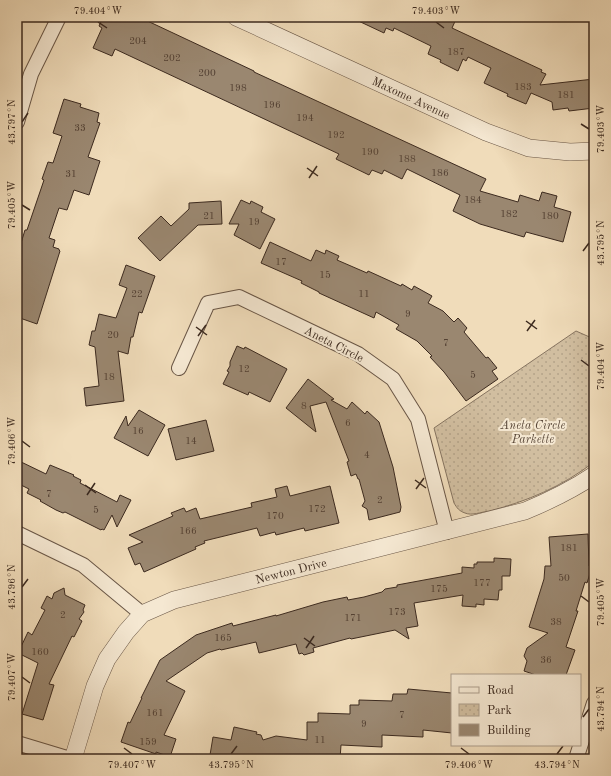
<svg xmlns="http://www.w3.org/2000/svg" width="611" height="776" viewBox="0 0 611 776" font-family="'Old Standard TT',serif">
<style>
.park{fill:url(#park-dots);stroke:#867460}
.building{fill:#9a8770;stroke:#3c2a1f}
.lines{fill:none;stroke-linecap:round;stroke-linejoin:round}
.minor-casing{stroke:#695646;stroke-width:16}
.tertiary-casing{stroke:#695646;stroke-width:18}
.minor{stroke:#f5e8d2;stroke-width:14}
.tertiary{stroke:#f5e8d2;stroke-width:17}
.ticks{fill:none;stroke:#3c2a1f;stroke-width:1.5}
.labels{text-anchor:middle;stroke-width:4;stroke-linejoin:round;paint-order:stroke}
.number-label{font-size:10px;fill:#544133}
.street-label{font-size:12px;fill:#3c2a1f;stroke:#f5e8d2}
.park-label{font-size:12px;font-style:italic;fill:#5a4839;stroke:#f5e8d2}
.neatline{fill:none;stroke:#3c2a1f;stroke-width:1.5}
.ticks-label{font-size:10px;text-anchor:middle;fill:#3c2a1f}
</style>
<defs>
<pattern id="park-dots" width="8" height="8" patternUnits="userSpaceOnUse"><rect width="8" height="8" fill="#d1bea0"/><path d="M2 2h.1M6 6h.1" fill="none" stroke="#b4a389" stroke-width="1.8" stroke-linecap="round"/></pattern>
</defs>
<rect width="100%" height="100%" fill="#f0dcba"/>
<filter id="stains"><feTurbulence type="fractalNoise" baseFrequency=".005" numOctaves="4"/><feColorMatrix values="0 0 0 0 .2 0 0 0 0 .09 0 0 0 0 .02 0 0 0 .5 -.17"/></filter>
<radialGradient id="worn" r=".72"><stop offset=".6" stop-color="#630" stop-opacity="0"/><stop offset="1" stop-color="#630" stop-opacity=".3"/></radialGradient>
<path class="park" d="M576,331L594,339V462C563,486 526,502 489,511C481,512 472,516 465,513C459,511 457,508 454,503L434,428Z"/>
<path class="building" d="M103,17H139L254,71V72L486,179L480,191L518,202L520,195L539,201L542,192L557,196L554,207L571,212L563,242L526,232L524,237L480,224L453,211L460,195L407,169L402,179L384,170L382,174L372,170L369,175L336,159L339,154L115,49L112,56L93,48L102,28L99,26Z
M350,17H457L452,28L542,70L541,72L546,74L540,85L594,79V108L569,111L568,108L553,110L552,102L531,93L526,104L507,96L508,94L484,83L491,68L468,57L466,61L463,59L458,71L440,62L441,60L428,54L431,46L394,28L393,31L386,28L384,33Z
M64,99L81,104L80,107L99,113L97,122L100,123L88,157L100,161L89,195L74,190L67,210L59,208L49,238L55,240L53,247L59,249V250L60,251L37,324L17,317V241L21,243L25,230H27L44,180L42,179L48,162L53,163L62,136L53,133Z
M241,200L250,204L251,201L263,207L261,212L275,219L260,249L234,235L239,224H229Z
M221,201L222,224L198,225L160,261L138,238L161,216L171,226L189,209V203Z
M270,242L311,261L316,250L325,254L326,250L339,256L337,260L367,273L368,271L401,286L402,284L412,290L414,286L432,296L428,303L443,311L454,322L458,318L467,328L464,332L486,358L488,357L497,368L492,371L498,379L466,401L444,372L430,357L432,356L417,341L396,329L399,325L376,312L374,318L319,293V292L301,283L302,281L261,263Z
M126,265L155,276L142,313L139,312L133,337H131L128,354L118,351L124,401L86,406L84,388L99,386L95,347L89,345L92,331H95L99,314L116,318L127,288L119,285Z
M237,346L244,349L245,347L287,369L270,402L249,392L248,395L223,384L229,372L227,371L230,366V362Z
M308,379L334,399L331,400L347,409L352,402L365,414L367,411L379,422L393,467L401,507L400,512L369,520L367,509L362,506L365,501L359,479H358L356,474L351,476L347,462L349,461L326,402L310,406L316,432L286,408Z
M139,410L165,425L148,456L114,438L126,416L128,426Z
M206,420L214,451L176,460L168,429Z
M17,460L46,474L50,465L74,475L73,476L81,480L80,483L117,502L120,495L131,500L117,527L112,515L104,530L102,529L101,530L65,512L63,513L56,510L40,501L41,500L27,493L29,489L17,483Z
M287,486L290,496L330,486L339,523L305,531L304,528L276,535L275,532L260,536L257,528L204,541L205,543L195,547L196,549L144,572L140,563L135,565L128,548L143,542L129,535L173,516L171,513L184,508L186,512L196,508L200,519L252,507L251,503L277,497L275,489Z
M588,534L589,566L592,567L587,583L585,582L576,611H578L566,647L575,650L566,675H536L524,671L527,661L524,656L527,648L548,633L529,627L544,579L545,566H551L549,537Z
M494,558L511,559L510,576H502V590H499L498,600L484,599V605L476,604V607L462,606L463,595L414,603L418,626L406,628L409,639L395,630L351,639L350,638L313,648L314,652L304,655L302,653L299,654L296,644L259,653L256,642L221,650L220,649L207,653L166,681L185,691L164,735L176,739L170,757L156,752V754L121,742L128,722L130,723L142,698H141L160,660L196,635L232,623L233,626L276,615V616L323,602L347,597L348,600L364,597L382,592L385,589L397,587V585L462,573V567L474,568V564H477V562H494Z
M64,588L65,595L85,605L83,610L84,612L79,619L82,621L74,637L72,636L49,684L54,685L43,720L22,714L38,663L18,653L28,632L32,635L45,610L41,608L47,596L52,599L54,593Z
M408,689L452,693V733L423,730V737L382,735V747L341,745L340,759H234L210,755L213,737L231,740L234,727L257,732L256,734L261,735L263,740L276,736L307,740V722H318V713L350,714V705H359V700L392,701L393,694H407Z"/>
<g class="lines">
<g class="minor-casing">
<path id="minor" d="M17,122L31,74L59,17
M179,368L208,303L239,297L358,354L393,379L418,419L447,532
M17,533L83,565L142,614
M17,743L70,759
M576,759L594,703"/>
</g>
<g class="tertiary-casing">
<path id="tertiary" d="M236,17L486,132L529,148L570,152L594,151
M73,759L95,686L107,659L126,632L142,614L174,600L525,511C549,501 572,490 594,475"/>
</g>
<use href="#minor" class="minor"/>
<use href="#tertiary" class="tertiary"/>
</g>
<path class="ticks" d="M98,22L107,28M436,22L444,28M22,122L28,113M581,124L589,129M307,168L318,176M309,178L317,166M22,205L30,210M583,251L589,243M526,321L537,329M196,327L207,335M527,331L535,320M198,336L206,325M581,360L589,366M22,441L30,447M415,480L426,488M85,485L96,493M416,489L424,478M87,495L95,483M22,587L28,579M581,596L589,602M304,638L315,646M306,648L314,636M22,677L30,683M583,717L589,709M124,748L132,754M461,748L469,754M231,754L237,746M557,754L563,746"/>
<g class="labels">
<g class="number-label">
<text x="138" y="44">204</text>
<text x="456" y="55">187</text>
<text x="172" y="61">202</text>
<text x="207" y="76">200</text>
<text x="523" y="90">183</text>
<text x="238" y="91">198</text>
<text x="566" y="98">181</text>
<text x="272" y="108">196</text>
<text x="305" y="121">194</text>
<text x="80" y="131">33</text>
<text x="336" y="138">192</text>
<text x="370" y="155">190</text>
<text x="407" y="162">188</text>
<text x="440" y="176">186</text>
<text x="71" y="177">31</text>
<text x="473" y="203">184</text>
<text x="509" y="217">182</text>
<text x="209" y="219">21</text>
<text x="550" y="219">180</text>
<text x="254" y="225">19</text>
<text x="281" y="265">17</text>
<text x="325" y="278">15</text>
<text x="137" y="297">22</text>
<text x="364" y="297">11</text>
<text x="408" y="317">9</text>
<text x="113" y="338">20</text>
<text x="446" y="346">7</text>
<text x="244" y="372">12</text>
<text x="473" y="378">5</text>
<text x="109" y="380">18</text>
<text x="304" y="409">8</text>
<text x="348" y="426">6</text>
<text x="138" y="434">16</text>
<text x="191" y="444">14</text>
<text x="367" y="458">4</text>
<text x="49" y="497">7</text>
<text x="380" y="503">2</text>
<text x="317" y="512">172</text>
<text x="96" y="513">5</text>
<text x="275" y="519">170</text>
<text x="188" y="534">166</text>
<text x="569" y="551">181</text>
<text x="564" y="581">50</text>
<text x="482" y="586">177</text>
<text x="439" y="592">175</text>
<text x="397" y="615">173</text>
<text x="63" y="618">2</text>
<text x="353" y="621">171</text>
<text x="556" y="625">38</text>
<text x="223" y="641">165</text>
<text x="40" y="655">160</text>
<text x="546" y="663">36</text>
<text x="155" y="716">161</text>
<text x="402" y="718">7</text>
<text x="364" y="727">9</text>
<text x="320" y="743">11</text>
<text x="148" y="745">159</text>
</g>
<g class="street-label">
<text transform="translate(411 98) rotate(25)" y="4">Maxome Avenue</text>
<text transform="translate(334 344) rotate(27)" y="4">Aneta Circle</text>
<text transform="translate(291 571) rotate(-14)" y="4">Newton Drive</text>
</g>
<g class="park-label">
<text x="533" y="429">Aneta Circle<tspan x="533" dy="14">Parkette</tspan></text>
</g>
</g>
<rect width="611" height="776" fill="none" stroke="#f0dcba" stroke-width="44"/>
<rect x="451" y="674" width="130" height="72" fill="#f5e8d2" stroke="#ab9c8a"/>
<rect x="459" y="687" width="20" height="6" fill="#f5e8d2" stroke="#ab9c8a"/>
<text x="487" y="694" font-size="12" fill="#3c2a1f">Road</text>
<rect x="459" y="704" width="20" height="12" fill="url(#park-dots)" stroke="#ab9c8a"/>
<text x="487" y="714" font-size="12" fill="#3c2a1f">Park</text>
<rect x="459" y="724" width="20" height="12" fill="#9a8770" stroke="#ab9c8a"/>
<text x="487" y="734" font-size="12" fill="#3c2a1f">Building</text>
<rect x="22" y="22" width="567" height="732" class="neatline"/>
<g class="ticks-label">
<text x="98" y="14">79.404°W</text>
<text x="436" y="14">79.403°W</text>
<text transform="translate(11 122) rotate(-90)" y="4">43.797°N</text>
<text transform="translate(600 129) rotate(-90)" y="4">79.403°W</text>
<text transform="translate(11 205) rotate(-90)" y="4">79.405°W</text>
<text transform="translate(600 243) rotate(-90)" y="4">43.795°N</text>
<text transform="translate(600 366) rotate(-90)" y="4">79.404°W</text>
<text transform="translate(11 441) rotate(-90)" y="4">79.406°W</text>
<text transform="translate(11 587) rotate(-90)" y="4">43.796°N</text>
<text transform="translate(600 602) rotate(-90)" y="4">79.405°W</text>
<text transform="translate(11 677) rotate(-90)" y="4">79.407°W</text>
<text transform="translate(600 709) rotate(-90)" y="4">43.794°N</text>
<text x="132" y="768">79.407°W</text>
<text x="231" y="768">43.795°N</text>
<text x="469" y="768">79.406°W</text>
<text x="557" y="768">43.794°N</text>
</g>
<rect width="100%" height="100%" filter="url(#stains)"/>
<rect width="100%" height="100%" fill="url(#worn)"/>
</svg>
